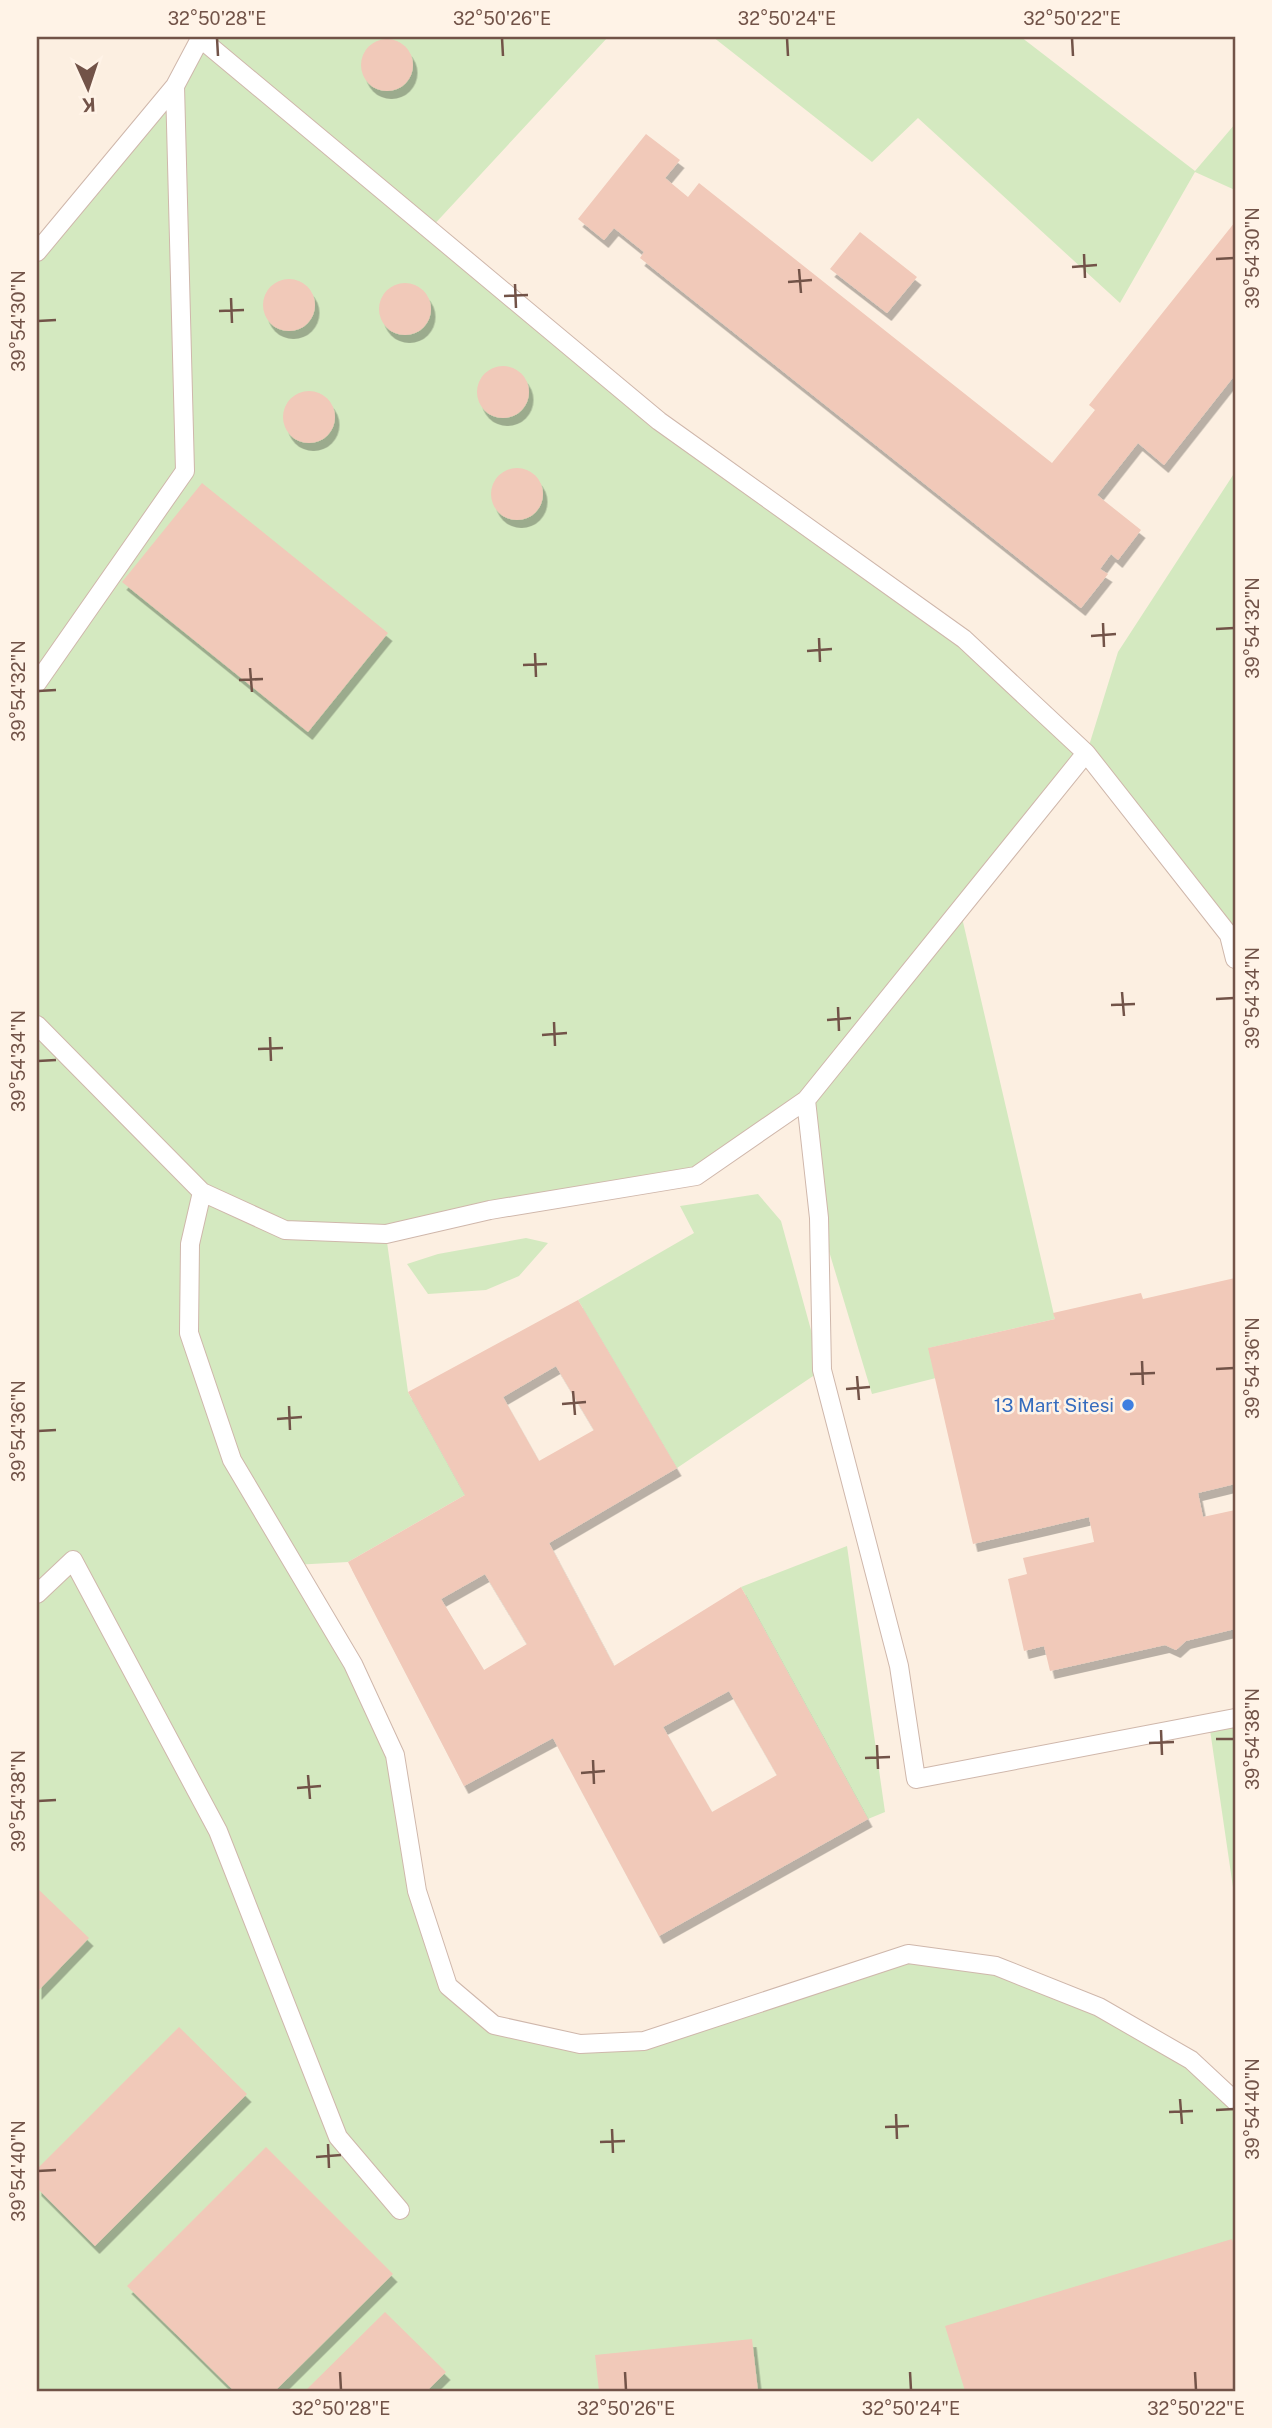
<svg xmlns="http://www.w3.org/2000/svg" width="1272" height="2428" viewBox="0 0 1272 2428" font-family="'Public Sans',sans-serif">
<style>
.green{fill:#d4e9c0}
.building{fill:#f1c9b9;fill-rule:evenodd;filter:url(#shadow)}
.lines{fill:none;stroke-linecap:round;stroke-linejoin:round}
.service-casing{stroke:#cfb7ab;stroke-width:20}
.service{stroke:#fff;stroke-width:18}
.ticks{fill:none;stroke:#725348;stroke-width:2.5}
.shop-dot{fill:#3f7fe0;stroke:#fff3e7;stroke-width:2.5}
.labels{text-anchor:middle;stroke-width:5;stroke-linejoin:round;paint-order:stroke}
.shop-label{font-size:19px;fill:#366cbe;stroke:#fff3e7;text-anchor:end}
.neatline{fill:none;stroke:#725348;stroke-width:2.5}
.ticks-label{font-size:18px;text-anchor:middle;fill:#725348}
</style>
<defs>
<filter id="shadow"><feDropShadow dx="4.5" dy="8" stdDeviation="0" flood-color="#0004"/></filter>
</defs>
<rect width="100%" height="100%" fill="#fcefe1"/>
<path class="green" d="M201,37H608L430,229L659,421L963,639L1087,752L1118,652L1235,472V959L1229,935L1087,753L960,909L1055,1319L929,1348L936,1378L872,1394L819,1218L806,1101L696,1176L386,1235L408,1392L465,1495L348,1562L293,1565L395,1755L448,1986L494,2025L580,2044L644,2041L908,1954L996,1966L1191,2060L1235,2101V2391H37V252L175,86Z
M713,37H1021L1195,171L1235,124V190L1195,172L1120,303L918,118L872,162Z
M758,1194L781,1221L822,1370L677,1468L578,1300L694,1233L680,1206Z
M526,1238L548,1243L519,1276L486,1290L428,1294L407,1264L438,1254Z
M847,1546L885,1812L868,1819L741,1587Z
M1235,1718V1901L1209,1723Z"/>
<path class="building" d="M361 65a26 26 0 1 1 52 0a26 26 0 1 1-52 0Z
M646,134L680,160L665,178L688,197L699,183L1052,463L1095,410L1089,405L1235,222V375L1164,465L1138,443L1097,495L1141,530L1118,560L1111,554L1100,569L1108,574L1081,608L640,258L644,252L614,228L604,240L578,219Z
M860,232L917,277L887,313L830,269Z
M263 305a26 26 0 1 1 52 0a26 26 0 1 1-52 0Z
M379 309a26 26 0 1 1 52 0a26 26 0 1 1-52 0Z
M477 392a26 26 0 1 1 52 0a26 26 0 1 1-52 0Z
M283 417a26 26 0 1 1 52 0a26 26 0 1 1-52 0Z
M491 494a26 26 0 1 1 52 0a26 26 0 1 1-52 0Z
M202,483L388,633L308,732L122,582Z
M1235,1278V1484L1198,1493L1203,1517L1235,1510V1629L1186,1641L1176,1650L1165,1645L1050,1671L1044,1646L1024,1651L1008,1579L1027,1574L1023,1558L1094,1542L1089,1517L973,1544L928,1348L1055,1319L1053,1313L1141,1293L1143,1299Z
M578,1300L677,1468L549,1543L614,1666L741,1587L868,1819L659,1936L553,1738L464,1786L348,1562L465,1495L408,1392ZM556,1366L594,1430L539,1461L503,1397ZM485,1574L527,1644L484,1670L441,1599ZM729,1691L777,1775L712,1812L663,1727Z
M37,1888L89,1938L37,1992Z
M179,2027L247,2094L95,2246L37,2188V2169Z
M266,2147L393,2274L275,2391H234L127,2286Z
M1232,2239L1235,2250V2391H965L945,2326Z
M385,2312L446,2372L427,2391H305Z
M752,2339L758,2391H599L595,2355Z"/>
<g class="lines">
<g class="service-casing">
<path id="service" d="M200,38L659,421L964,639L1086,753L806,1100L696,1176L490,1210L386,1234L285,1230L202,1192
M37,252L175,86L201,37
M37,683L185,471L175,86
M1086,753L1229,935L1235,959
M37,1025L202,1192L190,1244L189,1333L232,1460L353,1664L395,1755L417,1891L448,1986L494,2025L580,2044L644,2041L908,1954L996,1966L1099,2007L1191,2060L1235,2101
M806,1100L819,1218L822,1370L899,1666L916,1779L1235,1718
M37,1594L73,1560L218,1831L338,2137L400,2210"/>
</g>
<use href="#service" class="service"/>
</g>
<path class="ticks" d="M217,38L218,56M502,38L503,56M787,38L788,56M1072,38L1073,56M1084,254L1085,278M1216,259L1234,258M1072,267L1097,265M799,269L801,293M788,282L812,280M515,284L516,308M504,296L528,295M231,298L232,323M219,311L244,310M38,321L56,320M1103,623L1104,647M1216,629L1234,628M1091,636L1116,634M819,638L820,662M807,651L832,649M535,653L536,677M523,665L547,664M250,668L252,692M239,680L263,679M38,691L56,690M1122,992L1124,1016M1216,999L1234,998M1111,1005L1135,1004M838,1007L839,1031M827,1020L851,1018M554,1022L555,1046M542,1035L567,1033M270,1037L271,1061M258,1049L283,1048M38,1061L56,1060M1142,1361L1143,1385M1216,1369L1234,1368M1130,1374L1155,1373M857,1376L859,1400M846,1389L870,1387M573,1391L575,1415M562,1404L586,1402M289,1406L290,1430M277,1419L302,1417M38,1431L56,1430M1161,1730L1162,1755M1216,1739H1234M1149,1743L1174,1742M877,1745L878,1769M865,1758L890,1757M593,1760L594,1784M581,1773L605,1771M308,1775L310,1799M297,1788L321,1786M38,1801L56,1800M1180,2099L1182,2124M1216,2110L1234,2109M1169,2112L1193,2111M896,2114L897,2139M885,2127L909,2126M612,2129L613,2153M600,2142L625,2141M328,2144L329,2168M316,2157L341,2155M38,2171L56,2170M340,2372L341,2390M625,2372L626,2390M910,2372L911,2390M1195,2372L1196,2390"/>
<circle class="shop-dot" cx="1128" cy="1405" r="7"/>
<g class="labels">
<g class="shop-label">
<text x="1114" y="1412">13 Mart Sitesi</text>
</g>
</g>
<rect width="1272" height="2428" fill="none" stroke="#fff3e7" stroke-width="77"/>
<g transform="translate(88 88) rotate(177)" stroke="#fff3e7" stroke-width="5" paint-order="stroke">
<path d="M0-5L12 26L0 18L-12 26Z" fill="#725348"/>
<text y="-10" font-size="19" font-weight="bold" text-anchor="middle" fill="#725348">K</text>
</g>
<rect x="38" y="38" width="1196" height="2352" class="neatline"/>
<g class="ticks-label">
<text x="217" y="25">32°50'28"E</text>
<text x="502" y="25">32°50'26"E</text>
<text x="787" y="25">32°50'24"E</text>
<text x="1072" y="25">32°50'22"E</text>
<text transform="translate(1253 258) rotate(-90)" y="6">39°54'30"N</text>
<text transform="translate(19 321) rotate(-90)" y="6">39°54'30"N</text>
<text transform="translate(1253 628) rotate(-90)" y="6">39°54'32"N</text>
<text transform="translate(19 691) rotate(-90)" y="6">39°54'32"N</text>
<text transform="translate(1253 998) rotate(-90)" y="6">39°54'34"N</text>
<text transform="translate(19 1061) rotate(-90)" y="6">39°54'34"N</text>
<text transform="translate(1253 1368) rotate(-90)" y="6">39°54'36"N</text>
<text transform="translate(19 1431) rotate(-90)" y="6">39°54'36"N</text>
<text transform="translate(1253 1739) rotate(-90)" y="6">39°54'38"N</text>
<text transform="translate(19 1801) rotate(-90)" y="6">39°54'38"N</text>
<text transform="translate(1253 2109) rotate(-90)" y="6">39°54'40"N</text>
<text transform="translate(19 2171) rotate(-90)" y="6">39°54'40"N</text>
<text x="341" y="2415">32°50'28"E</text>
<text x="626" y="2415">32°50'26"E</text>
<text x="911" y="2415">32°50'24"E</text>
<text x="1196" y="2415">32°50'22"E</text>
</g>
</svg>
